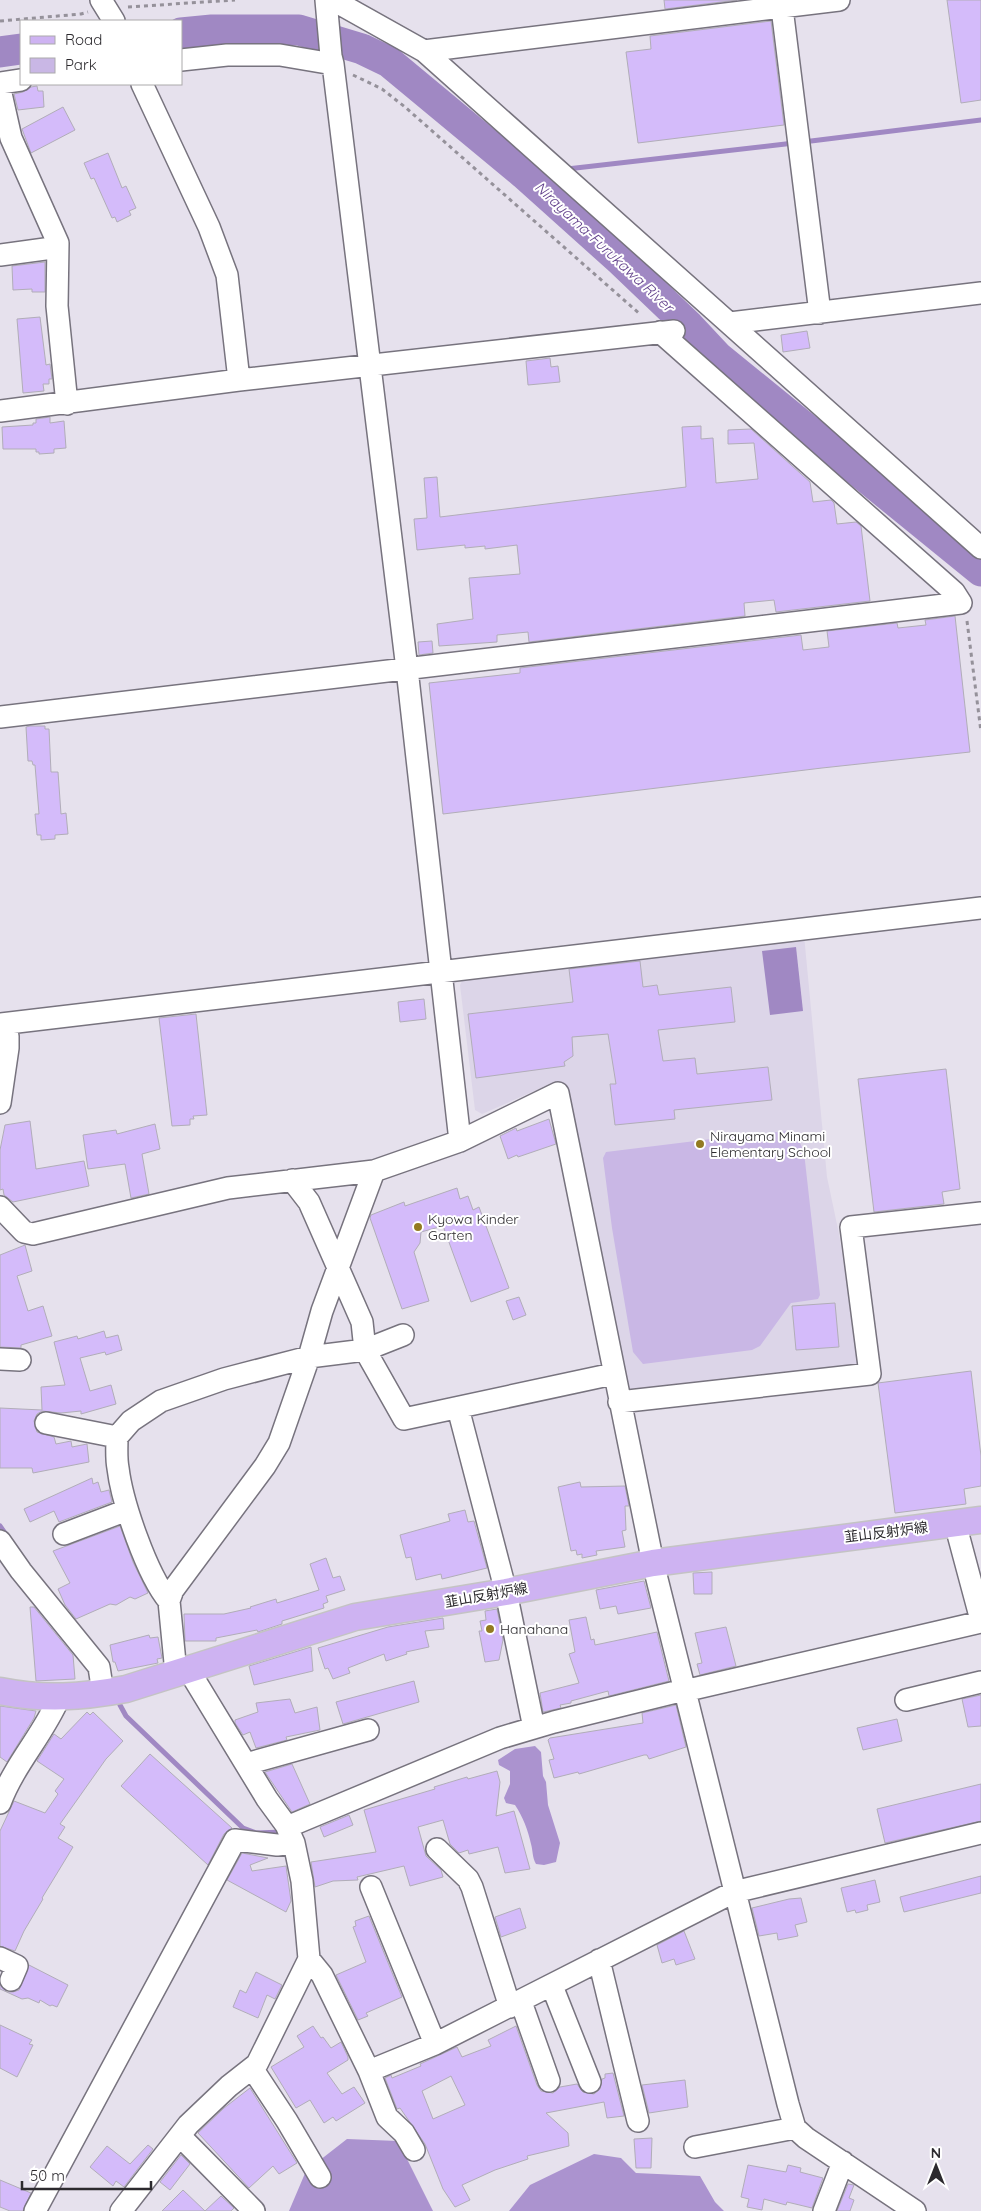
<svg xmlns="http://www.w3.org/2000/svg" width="981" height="2211" viewBox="0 0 981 2211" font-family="Quicksand,'Noto Sans JP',sans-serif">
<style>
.built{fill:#dcd5e8}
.green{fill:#c9b7e5}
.forest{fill:#ab93cf}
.water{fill:#a088c3}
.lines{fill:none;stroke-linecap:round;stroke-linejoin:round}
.stream{stroke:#a088c3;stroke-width:5}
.river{stroke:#a088c3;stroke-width:31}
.building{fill:#d4bbfa;stroke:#b1adb8;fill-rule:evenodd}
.minor-casing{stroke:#77737e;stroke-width:24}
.major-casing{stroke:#c4c3c4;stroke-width:29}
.path{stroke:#95919a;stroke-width:3;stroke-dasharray:4 4;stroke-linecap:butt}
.minor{stroke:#fff;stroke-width:21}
.major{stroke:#ceb3f2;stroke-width:26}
.poi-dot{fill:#937a21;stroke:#fff;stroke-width:2}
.labels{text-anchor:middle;stroke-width:4;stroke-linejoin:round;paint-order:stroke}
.poi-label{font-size:14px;fill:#2c2a2e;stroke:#fff;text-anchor:start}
.street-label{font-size:14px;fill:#2c2a2e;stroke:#fff}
.water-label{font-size:15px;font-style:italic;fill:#63428c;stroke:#fff}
</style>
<rect width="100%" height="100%" fill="#e6e1ed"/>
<path class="built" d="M804,935L827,1177L839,1234L860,1370L627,1396L567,1103L561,1083L557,1081L482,1114L475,1110L460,985L465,975Z"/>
<path class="green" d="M789,1131L796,1134L804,1152L820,1295L818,1299L791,1303L760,1346L752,1350L643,1364L633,1352L612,1228L603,1158L606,1152L736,1136Z"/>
<path class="forest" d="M535,1746L541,1752L543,1776L546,1782L548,1805L560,1843L556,1862L544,1865L536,1864C532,1857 533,1851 531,1844C528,1830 523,1817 515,1805L506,1803L504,1798L510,1784V1771L499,1765L498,1760L515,1749Z
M347,2139L398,2141L433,2211H289L306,2171Z
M594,2154L621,2158L636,2173L700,2176L715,2202L724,2211H509L530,2185Z"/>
<path class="water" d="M796,947L803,1011L770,1015L762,951Z"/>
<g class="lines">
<path class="stream" d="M803,142L981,120
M567,169L794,143
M524,174L549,171
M0,1526L7,1536
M120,1705L126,1716L243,1828L256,1833L283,1832"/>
<path class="river" d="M181,33L212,30H299L362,49L389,62L524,174L621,261L689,326L718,357L981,571
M0,52L21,49"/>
</g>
<path class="building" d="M664,0H737L665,9Z
M947,0H981V100L961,103Z
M771,21L784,125L638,143L626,52L651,49L650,36Z
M37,86L38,91H43L44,107L18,110L14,94L23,92L31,87Z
M63,107L75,130L31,153L22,129Z
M108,153L122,188L126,186L136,208L129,211L131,215L117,222L115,217L112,218L94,178L91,179L84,163Z
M45,262V292H32V289L13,290L12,266Z
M40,317L46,365L50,364L52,379H49V384H43L44,391L23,393L17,319Z
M807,331L810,348L783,352L781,335Z
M550,358L551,367L558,366L560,382L528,385L526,361Z
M50,417V423L64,421L66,448L54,449V453L39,454V452H36V449H3L2,427L33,425V423H36V419Z
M701,426V439L713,438L716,483L758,479L754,443L728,444V430L751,429L810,482L813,502L831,500L834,503L837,524L856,522L861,526L870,601L776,612L774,600L744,603L745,616L529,642L528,632L497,635V642L439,646L437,624L473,619L469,578L520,574L517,545L485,549V546L465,548V545L417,550L414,519L427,518L424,478L437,477L440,517L686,487L682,427Z
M955,616L970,752L822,768L443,814L429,683L520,673V668L801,635L803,650L829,647L827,631L897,623L898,628L926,625L925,620Z
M432,641L433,653L419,655L418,642Z
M30,726H45V729H49L51,772H58L61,814L66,813L68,834L55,835V839L41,840V835H37L35,814H39L35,765H33L32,761H28L26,727Z
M640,961L643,987L657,985L659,995L731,987L735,1022L658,1030L663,1061L695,1058L697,1074L768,1067L772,1100L674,1110L675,1119L615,1125L610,1084H616L608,1034L572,1037L573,1056L564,1062L565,1066L476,1078L468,1014L573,1002L569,969Z
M424,999L426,1019L400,1022L398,1002Z
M196,1014L207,1115L193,1116L194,1119H190V1125L172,1126L159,1018Z
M946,1069L960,1189L942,1192L944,1204L874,1212L858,1079Z
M549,1119L556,1144L518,1157L517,1155L508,1159L500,1136L516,1128L517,1131Z
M30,1121L36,1169L84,1161L89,1186L13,1202L4,1195L3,1189L0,1190V1150L5,1125Z
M155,1124L160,1149L142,1154L149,1194L131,1198L125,1164L88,1169L83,1135L116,1130L117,1134Z
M457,1188L460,1199L468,1196L473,1210L479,1207L509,1288L471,1302L443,1226L421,1232L420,1243L414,1252L429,1301L402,1309L370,1218L371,1215L404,1202L405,1206Z
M25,1245L32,1271L17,1276L28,1311L43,1306L52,1336L21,1345V1348L0,1347V1255Z
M519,1297L526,1315L513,1320L506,1301Z
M835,1303L839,1347L796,1350L792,1306Z
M104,1331L106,1338L118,1335L122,1350L106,1355L105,1352L80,1358L90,1391L111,1385L116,1404L81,1414V1411L61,1413L42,1411L37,1414L34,1421L37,1432L54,1437L56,1444L71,1441L72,1447L87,1444L89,1462L33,1473L32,1468H0V1408L42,1410L41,1387L65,1385L54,1342L77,1336L78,1339Z
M971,1371L981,1456V1486L964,1489L966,1504L895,1513L878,1383Z
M92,1478L93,1484L98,1482L101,1492L109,1490L112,1502L59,1522L54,1511L30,1522L24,1509Z
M580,1482L581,1487L625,1486L629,1506H625L626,1530L622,1531L625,1547L596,1551L597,1555L582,1558V1554L577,1555L576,1550L571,1551L558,1487Z
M465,1510L468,1522L474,1521L487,1568L442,1579L441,1574L416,1580L411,1557L406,1558L400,1535L450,1521L448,1514Z
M120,1526L133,1562L148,1593L135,1599L130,1597L116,1605L110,1604L76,1619L65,1605L58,1589L70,1583L53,1551Z
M326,1558L333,1578L340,1576L345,1590L326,1596L328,1602L323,1604L324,1608L282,1621V1624L258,1632L257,1630L216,1638V1641H185L184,1614H224L251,1608L250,1607L276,1599L277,1603L319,1590L310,1564Z
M712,1572V1594H694L693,1573Z
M644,1581L651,1608L618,1614L616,1606L600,1609L596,1590Z
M30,1607H34L73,1655L75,1679L36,1681Z
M497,1609L503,1640L499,1660L485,1662L479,1631H482L480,1621L486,1620L485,1611Z
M586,1617L591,1640L594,1639L595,1645L657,1632L669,1681L609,1696L608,1691L571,1701V1703L560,1705L561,1708L543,1712L540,1693L579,1683L569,1654L575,1652L569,1620Z
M443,1618L444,1629L425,1631L429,1647L406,1652L407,1654L386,1661L384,1654L348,1668L350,1673L333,1679L328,1668L325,1669L318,1648L388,1627Z
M726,1627L736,1666L700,1675L697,1664L702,1663L695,1633Z
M149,1635L150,1638L158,1637L162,1658L157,1659L158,1663L118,1671L115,1662H113L110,1645Z
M311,1647L313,1671L254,1685L249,1666Z
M414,1681L419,1702L343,1724L336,1702Z
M981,1695V1726L968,1727L962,1699Z
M290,1699L295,1713L317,1707L320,1730L286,1737L287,1740L256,1748L250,1732L243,1735L235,1723V1720L258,1712L256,1703Z
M676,1705L686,1747L649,1759L647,1755H644L579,1774L578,1772L554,1778L549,1760L554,1759L548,1740L550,1738L643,1723L642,1713Z
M0,1706L36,1711L34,1718L7,1762L0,1757Z
M87,1712L90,1715L93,1712L123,1741L106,1759L60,1824L65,1827L58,1838L73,1847L42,1898L43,1899L24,1931L15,1951L0,1946V1831L14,1801L45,1813L58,1794L55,1791L64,1779L37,1761L54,1734L61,1739Z
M897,1719L902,1741L863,1750L857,1728Z
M150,1754L232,1828L224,1834L208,1865L121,1786Z
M292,1764L310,1804L292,1812L265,1772Z
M497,1771L500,1782L496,1816L514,1811L530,1869L505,1873L498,1847L469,1854L468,1850L459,1853L450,1844L443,1820L418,1827L426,1856L441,1870L443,1877L410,1886L404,1866L357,1877L358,1880L333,1881L315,1887L311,1862L376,1852L364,1810L435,1789L434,1787L467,1777L468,1779Z
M981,1784V1821L885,1843L877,1809Z
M349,1815L353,1825L324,1837L320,1827Z
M242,1853L268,1858L250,1865L252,1871L286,1866L291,1901L286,1912L227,1880Z
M981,1876V1893L904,1912L900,1897Z
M875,1880L880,1902L867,1905L868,1910L856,1913L855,1910L847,1912L841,1888Z
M801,1898L807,1922L795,1925L798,1936L778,1940L777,1933L759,1936L752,1908L789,1899Z
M520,1908L526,1928L501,1937L495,1917Z
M369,1916L402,1997L366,2013L368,2016L358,2020L336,1975L366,1962L353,1927L356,1926L355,1921Z
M684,1931L695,1959L676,1965L674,1959L662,1963L657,1945Z
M29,1965L68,1985L57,2007L52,2005L50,2006L40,2000L39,2003L28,1998L22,1999L0,1989V1985L7,1992H13L19,1990Z
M256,1972L282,1985L275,1999L267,1995L258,2018L233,2007L240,1990L246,1993Z
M0,2025L32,2040L29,2044L33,2045L17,2077L0,2068Z
M313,2026L321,2038L323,2037L331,2048L341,2042L348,2057V2060L327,2073L342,2094L354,2087L365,2103L336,2121L333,2117L324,2123L310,2100L296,2108L271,2067L304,2047L297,2036Z
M516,2026L537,2085L541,2091L553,2093L560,2087L577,2084L583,2092L594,2094L600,2089L602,2079L605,2078V2074L613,2073L624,2116L607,2118L604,2102L546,2113L568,2133L569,2146L527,2156L528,2159L495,2170L462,2185L470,2200L455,2207L443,2189L425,2144L400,2108L397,2109L385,2078L391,2075L392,2078L421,2066L420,2064L457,2047L462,2057L491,2046L488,2040ZM451,2076L465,2105L433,2119L422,2091Z
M685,2080L688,2107L649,2113L642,2085Z
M250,2088L297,2163L279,2174L273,2166L249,2188L198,2133L224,2108Z
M652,2138L651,2168H636L634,2139Z
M148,2145L153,2149L124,2187L116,2181L113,2186L90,2167L107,2146L130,2164Z
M181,2155L190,2164L170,2190L160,2182Z
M748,2165L786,2172L788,2165L801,2168L800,2172L823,2178L812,2208L787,2202L786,2205L764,2199L762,2210L747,2207L749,2199L741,2197Z
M0,2180L31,2193L23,2211H10L0,2207Z
M848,2184L854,2185L849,2198L854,2200L850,2211H837Z
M183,2190L205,2211L221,2196L234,2208L231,2211H162Z"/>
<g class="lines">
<g class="minor-casing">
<path id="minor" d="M101,0L114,21
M326,0L331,56L333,64L407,669L460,1141
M333,0L424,51L839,0
M781,0L820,313
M424,51L981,548
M181,60L227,55H280L333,64
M0,83L21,80
M142,84L209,227L227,275L239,380
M0,89L11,138L58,243L57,306L67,404
M0,255L45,249
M730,323L981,293
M0,411L239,380L674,331
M0,717L961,603L954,592L660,332
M0,1024L981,908
M0,1103L8,1048V1036L1,1024
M292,1180L309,1202L362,1322L365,1350L404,1419L613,1374
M0,1207L24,1232L33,1234L228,1188L374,1171L460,1141L558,1093L653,1563L788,2104L795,2128L806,2138L915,2211
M0,1359L20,1360
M619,1402L870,1374L851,1227L981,1213
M458,1408L506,1592L534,1728
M46,1423L117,1437
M955,1523L981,1620
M64,1534L127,1510
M0,1541L21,1571L99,1667L103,1693
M169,1601C147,1575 122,1502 118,1468C116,1458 117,1447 117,1437L131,1421L161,1401L224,1379L309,1357L365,1350L403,1335
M176,1673L169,1601L173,1590L265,1466L279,1443L309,1357L322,1311L374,1171
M684,1691L981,1622
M906,1700L981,1682
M246,1764L368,1730
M0,1803C14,1765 43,1735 59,1698
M287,1827L500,1738L554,1722L684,1690
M437,1849L468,1879L472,1887L510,2007
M371,1887L435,2044
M0,1958L17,1966L11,1980
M309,1959L322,1975L369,2071L435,2044L734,1892L981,1833
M599,1960L638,2121
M552,1986L590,2082
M521,2002L549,2081
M252,2068L287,2121L320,2177
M369,2071L387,2117L404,2133L414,2150
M180,2136L254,2211
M695,2147L795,2128
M35,2211L235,1840L277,1845L294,1843
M121,2211L188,2125L229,2086L257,2064L309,1959L302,1881L294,1843L286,1825L267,1799L188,1669
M824,2211L843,2162"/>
</g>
<g class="major-casing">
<path id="major" d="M0,1691C45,1700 82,1697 126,1689L355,1617L506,1592L653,1563L981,1520"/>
</g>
<path class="path" d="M128,7L235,0
M0,21L81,14L88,12
M353,75L382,89L405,107L641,315
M967,621L981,732"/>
<use href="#minor" class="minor"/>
<use href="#major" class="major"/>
</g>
<g class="poi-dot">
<circle cx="700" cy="1144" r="5"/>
<circle cx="418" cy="1227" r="5"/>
<circle cx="490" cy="1629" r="5"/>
</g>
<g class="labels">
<g class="poi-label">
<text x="710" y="1141">Nirayama Minami<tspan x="710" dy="16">Elementary School</tspan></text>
<text x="428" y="1224">Kyowa Kinder<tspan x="428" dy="16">Garten</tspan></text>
<text x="500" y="1634">Hanahana</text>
</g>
<g class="street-label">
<text transform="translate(886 1532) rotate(-7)" y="5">韮山反射炉線</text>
<text transform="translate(486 1595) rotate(-10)" y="5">韮山反射炉線</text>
</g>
<g class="water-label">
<text transform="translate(604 247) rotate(43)" y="5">Nirayama-Furukawa River</text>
</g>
</g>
<rect x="20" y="20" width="162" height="65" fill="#ffffff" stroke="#abaaab"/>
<rect x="30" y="36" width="25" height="8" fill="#ceb3f2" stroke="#abaaab"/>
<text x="65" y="45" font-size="15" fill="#2c2a2e">Road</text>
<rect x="30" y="58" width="25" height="15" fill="#c9b7e5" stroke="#abaaab"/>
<text x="65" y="70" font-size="15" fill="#2c2a2e">Park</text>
<g transform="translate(936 2166)" stroke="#ffffff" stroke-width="4" paint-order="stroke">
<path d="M0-4L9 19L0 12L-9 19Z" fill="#2c2a2e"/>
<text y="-8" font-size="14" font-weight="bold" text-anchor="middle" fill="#2c2a2e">N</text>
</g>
<path d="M22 2181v8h129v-8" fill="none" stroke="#2c2a2e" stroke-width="2.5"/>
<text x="30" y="2181" font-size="15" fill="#2c2a2e" stroke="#ffffff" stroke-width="4" paint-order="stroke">50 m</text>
</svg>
